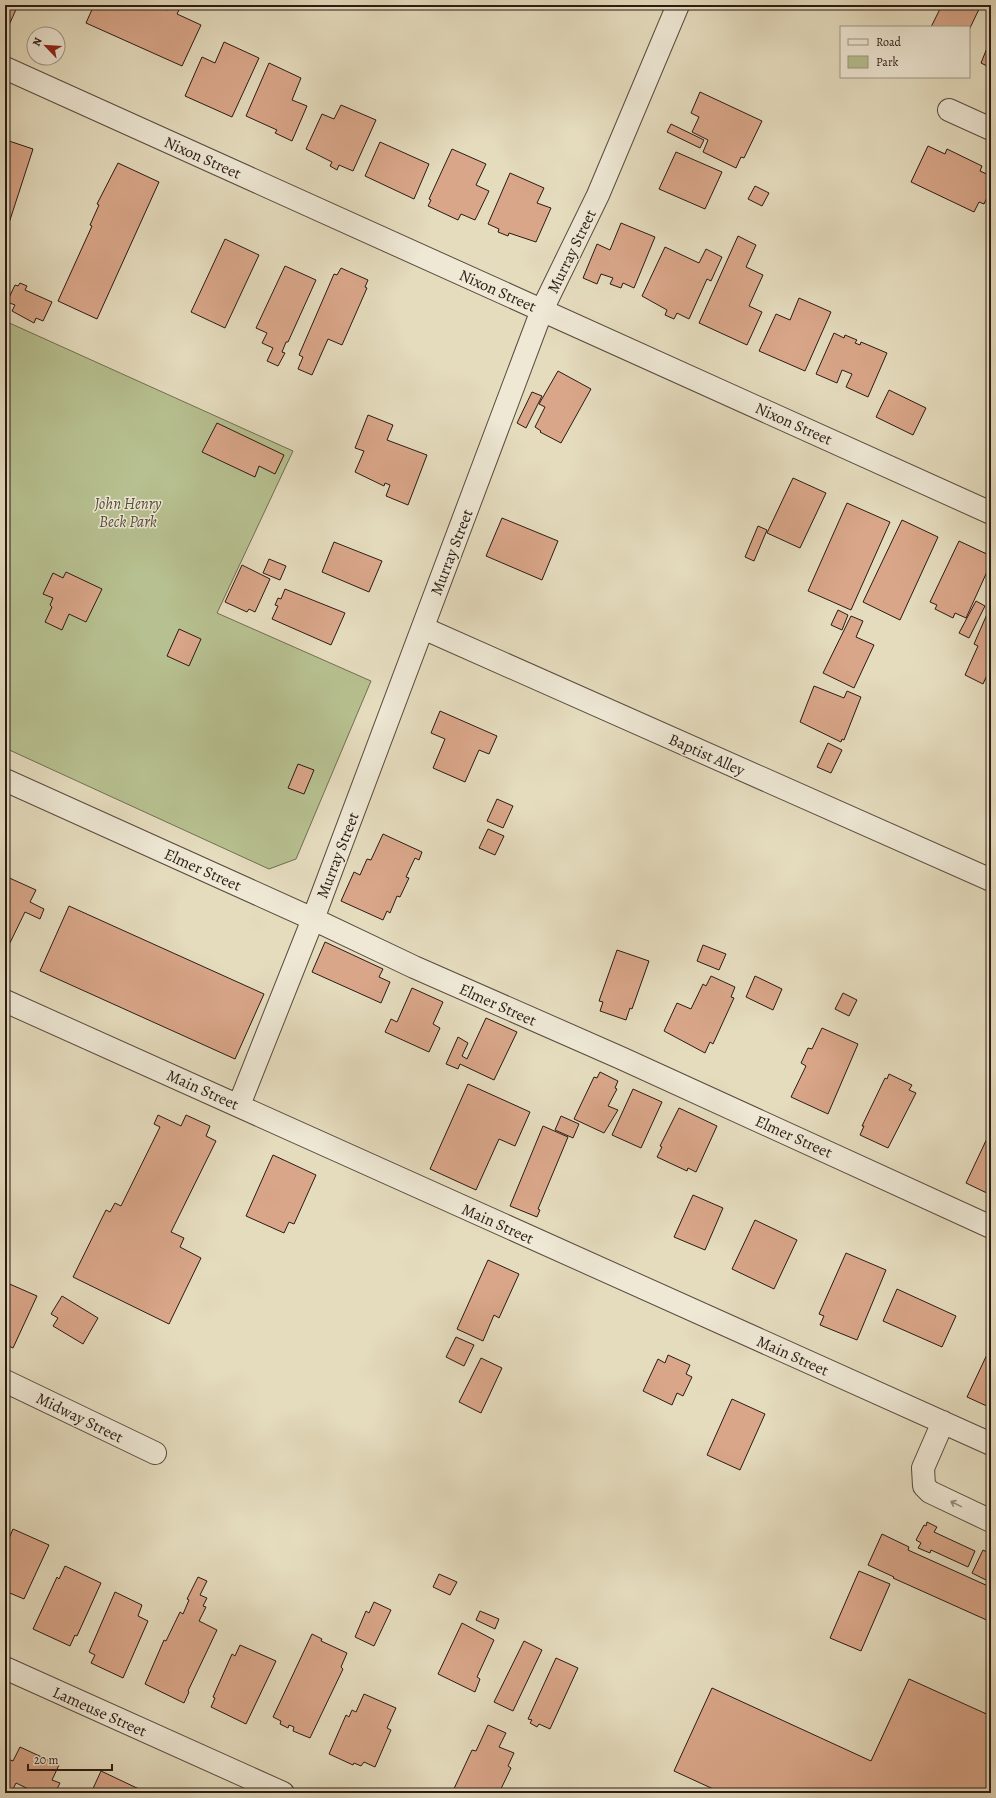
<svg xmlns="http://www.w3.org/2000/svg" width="996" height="1798" viewBox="0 0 996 1798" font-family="Alegreya,serif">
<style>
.green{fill:#b7c090;stroke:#716e52}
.building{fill:#d9a689;stroke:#2b1b14}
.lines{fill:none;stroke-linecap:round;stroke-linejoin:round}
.minor-casing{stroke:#5a4b3e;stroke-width:24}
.minor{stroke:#eee8d5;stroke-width:22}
.oneway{stroke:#968c7e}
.labels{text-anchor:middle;stroke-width:3;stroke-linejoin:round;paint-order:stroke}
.street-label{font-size:16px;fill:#2b1b14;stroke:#eee8d5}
.park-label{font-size:16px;font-style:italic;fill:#554d39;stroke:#eee8d5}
</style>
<rect width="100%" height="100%" fill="#e5dcbe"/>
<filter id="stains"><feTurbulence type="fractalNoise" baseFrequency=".005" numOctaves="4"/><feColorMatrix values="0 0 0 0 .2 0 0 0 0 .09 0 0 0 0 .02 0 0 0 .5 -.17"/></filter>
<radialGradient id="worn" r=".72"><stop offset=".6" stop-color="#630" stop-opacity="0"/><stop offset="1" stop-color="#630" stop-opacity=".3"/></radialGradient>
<path class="green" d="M5,321L293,451L217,613L371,681L296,859L269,869L5,748Z"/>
<path class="building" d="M5,5H18L5,34Z
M94,5H157L168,10L170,5H172L180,8L177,14L201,25L182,66L86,23Z
M942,5H981L969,30V27H931Z
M991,38V68L981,63Z
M224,42L259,58L232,117L185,96L202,57L215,63Z
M269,63L301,78L292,100L307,106L292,141L275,133L277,130L246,116Z
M700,92L762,121L744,158L741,157L736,168L703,152L708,140L692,132L699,117L691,113Z
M341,105L376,120L353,171L339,165L337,170L330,166L332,162L306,149L322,114L334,119Z
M671,124L704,140L700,148L667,132Z
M6,140L33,149L9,223L5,222Z
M380,142L429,164L414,199L365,176Z
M928,146L945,154L947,149L982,166L980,171L991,176V189L984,204L979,202L974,212L911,182Z
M452,149L486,164L476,185L489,191L475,220L461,214L458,220L428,206L431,200L429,199Z
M676,152L722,172L705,209L659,189Z
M118,163L159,182L97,319L58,301L92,226L90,225L99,205L97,204Z
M510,173L544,188L537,203L551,208L536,242L509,233L508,236L498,232L499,229L488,224Z
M755,186L769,193L762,206L748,199Z
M621,223L655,237L634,288L623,283L621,288L610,284L613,278L601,274L597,284L583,278L597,244L610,250Z
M738,236L756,245L746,267L763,275L749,306L762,312L747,345L699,323Z
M225,239L259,255L225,328L191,312Z
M665,247L699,263L706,249L722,257L711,281L707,279L689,319L677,313L674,319L665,315L667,310L642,296Z
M285,266L316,280L288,342H286L282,352L285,353L278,366L267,361L273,348L262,343L267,333L256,328Z
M341,268L368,280L365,287L367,288L342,345L328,339L312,375L298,369L303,357L299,355L334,274L337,275Z
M20,283L27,286L25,290L52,302L43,321L36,318L34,323L12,311L15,305L7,302L15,285L18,286Z
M799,298L831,312L805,371L759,351L776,314L790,320Z
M834,333L844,338L845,335L857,340L855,343L860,345L861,342L887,353L868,397L846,387L852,374L842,370L837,383L816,374Z
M558,371L591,389L561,443L540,432L541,431L535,427L545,407L539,404Z
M889,390L926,408L913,435L876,417Z
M532,392L542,396L526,428L517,423Z
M368,415L393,425L387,440L427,455L408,505L386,496L390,485L385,483L384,486L355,472L364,451L355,448Z
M217,423L284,455L275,474L259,466L255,477L202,452Z
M793,478L826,493L800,548L767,533Z
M847,503L890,522L851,610L808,591Z
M502,518L558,541L542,580L486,556Z
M902,520L938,537L900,620L863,602Z
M758,526L767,530L754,561L745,557Z
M959,541L991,556V563L966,618L955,613L953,618L935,609L937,605L930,602Z
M334,542L382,561L369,592L322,572Z
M269,559L286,566L280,580L263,573Z
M242,565L270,579L255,612L249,609L247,612L225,602Z
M66,572L102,589L86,622L69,614L62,630L45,622L52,607L50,605L53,598L43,594L53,573L63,578Z
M285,589L345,613L331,645L272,619L278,606L275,605L278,598L281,599Z
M976,601L985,606L969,638L959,633Z
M991,605V666L983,684L965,675L978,646L974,644Z
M838,610L848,615L842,630L831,625Z
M851,616L863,621L856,637L874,645L854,688L823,673Z
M179,629L201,639L189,666L167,656Z
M814,686L844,698L847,691L861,697L844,740L842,739L841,742L800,722Z
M440,711L497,736L489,754L479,750L465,782L433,768L445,739L431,733Z
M828,743L842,750L831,773L817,767Z
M298,764L314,770L304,794L288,788Z
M497,799L513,806L503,828L487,821Z
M488,829L504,836L495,855L479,848Z
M383,834L422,852L419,860L415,858L406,877L409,878L400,897L397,896L390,913L387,911L383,920L341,901L354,872L360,875L367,859L371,860Z
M5,876L36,890L30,902L44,909L40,919L25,912L5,953Z
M69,906L264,994L235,1059L40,971Z
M325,942L383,969L379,977L390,982L381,1003L312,972Z
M703,945L726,954L719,970L697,961Z
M617,950L649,961L632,1009L630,1008L626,1020L600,1011L603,1002L599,1001Z
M711,976L735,987L731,997L734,998L713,1044L710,1042L705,1053L664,1031L677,1003L691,1009L703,984L706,986Z
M755,976L782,989L773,1010L746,997Z
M412,988L443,1002L433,1024L440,1028L429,1052L385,1032L391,1019L397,1022Z
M843,993L857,1000L849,1016L835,1009Z
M486,1018L517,1032L494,1080L460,1064L458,1069L446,1064L458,1037L468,1043L462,1056L467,1059Z
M822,1028L858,1044L828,1114L791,1097L806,1066L801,1063L808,1048L812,1049Z
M600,1072L618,1081L615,1088L617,1089L608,1106L618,1110L604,1133L574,1119L594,1077L597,1078Z
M889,1074L912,1085L909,1090L916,1093L888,1148L860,1135L864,1126H862L885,1078L887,1079Z
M468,1084L530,1112L515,1146L499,1139L476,1190L430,1169Z
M633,1089L662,1102L641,1148L612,1135Z
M679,1108L717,1126L696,1172L688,1168L687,1171L657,1157L662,1147L660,1146Z
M158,1115L181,1126L186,1115L210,1126L206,1136L216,1141L171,1232L184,1238L180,1247L201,1258L169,1324L73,1277L106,1210L110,1212L115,1203L121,1206L160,1127L154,1124Z
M561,1116L579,1124L573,1138L555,1130Z
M543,1126L568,1137L538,1209L540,1210L537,1217L510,1206Z
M991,1130V1195L966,1183Z
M273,1155L316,1175L294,1224L289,1222L284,1233L246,1216Z
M693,1195L723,1208L705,1250L674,1237Z
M755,1220L797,1240L774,1289L732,1269Z
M846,1253L886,1270L857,1340L820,1325L824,1316L819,1314Z
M488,1260L519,1274L499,1318L494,1315L483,1341L457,1329Z
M5,1282L37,1296L13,1348L5,1344Z
M897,1289L956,1316L942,1347L883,1321Z
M62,1296L98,1318L83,1344L53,1326L58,1318L51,1314Z
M456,1337L474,1345L464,1366L446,1357Z
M991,1346V1402L989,1407L967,1397Z
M668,1355L690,1365L686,1374L692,1377L683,1396L677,1393L672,1405L643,1391L658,1359L665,1363Z
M481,1358L502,1368L481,1413L459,1402Z
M732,1399L765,1414L740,1470L707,1455Z
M927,1522L937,1527L934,1532L975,1551L968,1567L931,1550L930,1553L918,1548L921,1543L916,1540L924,1525L926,1526Z
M13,1529L49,1545L24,1599L5,1591V1548Z
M882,1534L909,1547L908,1550L988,1586L991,1580V1622L893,1578L894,1577L868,1565Z
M983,1550L991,1554V1575L988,1581L972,1573Z
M65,1566L101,1583L77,1636L75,1635L70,1646L33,1629L57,1577L59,1579Z
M859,1571L890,1584L861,1651L830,1638Z
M439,1574L457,1582L450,1595L433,1587Z
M198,1577L207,1581L200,1595L207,1598L203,1606L206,1607L199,1621L217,1630L188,1691L189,1692L184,1703L145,1684L164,1640L166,1641L180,1612L183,1614L189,1600L187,1599Z
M115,1592L142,1605L138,1616L148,1621L123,1678L91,1663L95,1655L89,1652Z
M374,1602L391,1610L374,1646L355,1637L366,1611L369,1613Z
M480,1611L499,1619L495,1629L476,1620Z
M462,1623L494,1640L477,1677L480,1679L475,1692L438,1674Z
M312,1634L322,1639L321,1641L347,1653L341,1667L343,1669L310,1738L293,1731L294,1727L289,1725L288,1728L280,1724L281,1721L273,1717Z
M524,1641L542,1650L513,1711L494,1702Z
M240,1645L276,1661L246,1724L211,1707L215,1698L213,1697L232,1654L235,1656Z
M556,1658L578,1668L550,1729L539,1724L537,1727L530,1723L532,1720L528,1719Z
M909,1679L991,1716V1793H722L674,1771L712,1688L871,1761Z
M364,1694L396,1708L387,1728L391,1730L375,1767L364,1762L361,1766L354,1763L353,1765L329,1754L346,1715L349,1717L352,1710L356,1712Z
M488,1725L506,1733L499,1747L514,1753L508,1766L511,1768L499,1793H452L472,1750L476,1751Z
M20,1747L59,1765L52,1780L60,1783L55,1793H37L16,1783L11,1793H5V1758L13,1761Z
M101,1771L139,1789L137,1793H91Z"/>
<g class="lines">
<g class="minor-casing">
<path id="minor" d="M5,68L991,513
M949,110L991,129
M423,628L991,880
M5,780L313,919L414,967L621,1058L991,1227
M5,1001L991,1444
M239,1105L313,919L542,310L598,195L678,5
M5,1381L155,1453
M943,1422L923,1468L924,1486L930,1492L991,1521
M5,1668L283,1793"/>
</g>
<use href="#minor" class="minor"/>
</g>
<defs><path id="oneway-shaft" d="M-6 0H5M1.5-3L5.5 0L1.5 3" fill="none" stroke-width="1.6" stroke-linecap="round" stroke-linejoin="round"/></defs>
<use class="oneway" href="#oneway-shaft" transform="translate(956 1504) rotate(-154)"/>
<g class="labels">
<g class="street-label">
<text transform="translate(203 157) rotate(24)" y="6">Nixon Street</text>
<text transform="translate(571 251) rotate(-64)" y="6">Murray Street</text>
<text transform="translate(498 290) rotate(24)" y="6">Nixon Street</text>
<text transform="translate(794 423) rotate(24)" y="6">Nixon Street</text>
<text transform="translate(451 552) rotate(-69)" y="6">Murray Street</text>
<text transform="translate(707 754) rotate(24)" y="6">Baptist Alley</text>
<text transform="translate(337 855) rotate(-69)" y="6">Murray Street</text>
<text transform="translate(203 869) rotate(24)" y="6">Elmer Street</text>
<text transform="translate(498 1004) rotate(24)" y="6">Elmer Street</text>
<text transform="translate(203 1089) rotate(24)" y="6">Main Street</text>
<text transform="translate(794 1136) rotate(24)" y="6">Elmer Street</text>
<text transform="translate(498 1223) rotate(24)" y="6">Main Street</text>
<text transform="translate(793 1355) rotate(24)" y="6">Main Street</text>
<text transform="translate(80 1417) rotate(26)" y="6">Midway Street</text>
<text transform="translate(100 1711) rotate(24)" y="6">Lameuse Street</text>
</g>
<g class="park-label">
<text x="128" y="509">John Henry<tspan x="128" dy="18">Beck Park</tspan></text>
</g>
</g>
<rect width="996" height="1798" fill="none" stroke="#e5dcbe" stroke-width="20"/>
<rect x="6" y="6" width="984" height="1786" fill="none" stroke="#2b1b14" stroke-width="2"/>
<rect x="10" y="10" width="976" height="1778" fill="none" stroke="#2b1b14"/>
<rect x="840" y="26" width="130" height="52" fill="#eee8d5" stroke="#a09688"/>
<rect x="848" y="39" width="20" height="6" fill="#eee8d5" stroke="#a09688"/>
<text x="876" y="46" font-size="12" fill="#2b1b14">Road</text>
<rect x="848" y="56" width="20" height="12" fill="#b7c090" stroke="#a09688"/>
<text x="876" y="66" font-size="12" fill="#2b1b14">Park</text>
<g transform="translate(46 46) rotate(295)"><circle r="19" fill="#eee8d5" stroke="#a09688"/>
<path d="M0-3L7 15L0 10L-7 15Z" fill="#8f2418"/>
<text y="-6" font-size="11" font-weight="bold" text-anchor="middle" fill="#2b1b14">N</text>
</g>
<path d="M28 1764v6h84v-6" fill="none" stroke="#2b1b14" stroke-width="2"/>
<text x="34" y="1764" font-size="12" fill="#2b1b14" stroke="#eee8d5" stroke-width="3" paint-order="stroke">20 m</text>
<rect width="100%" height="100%" filter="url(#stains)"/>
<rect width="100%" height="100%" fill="url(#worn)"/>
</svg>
